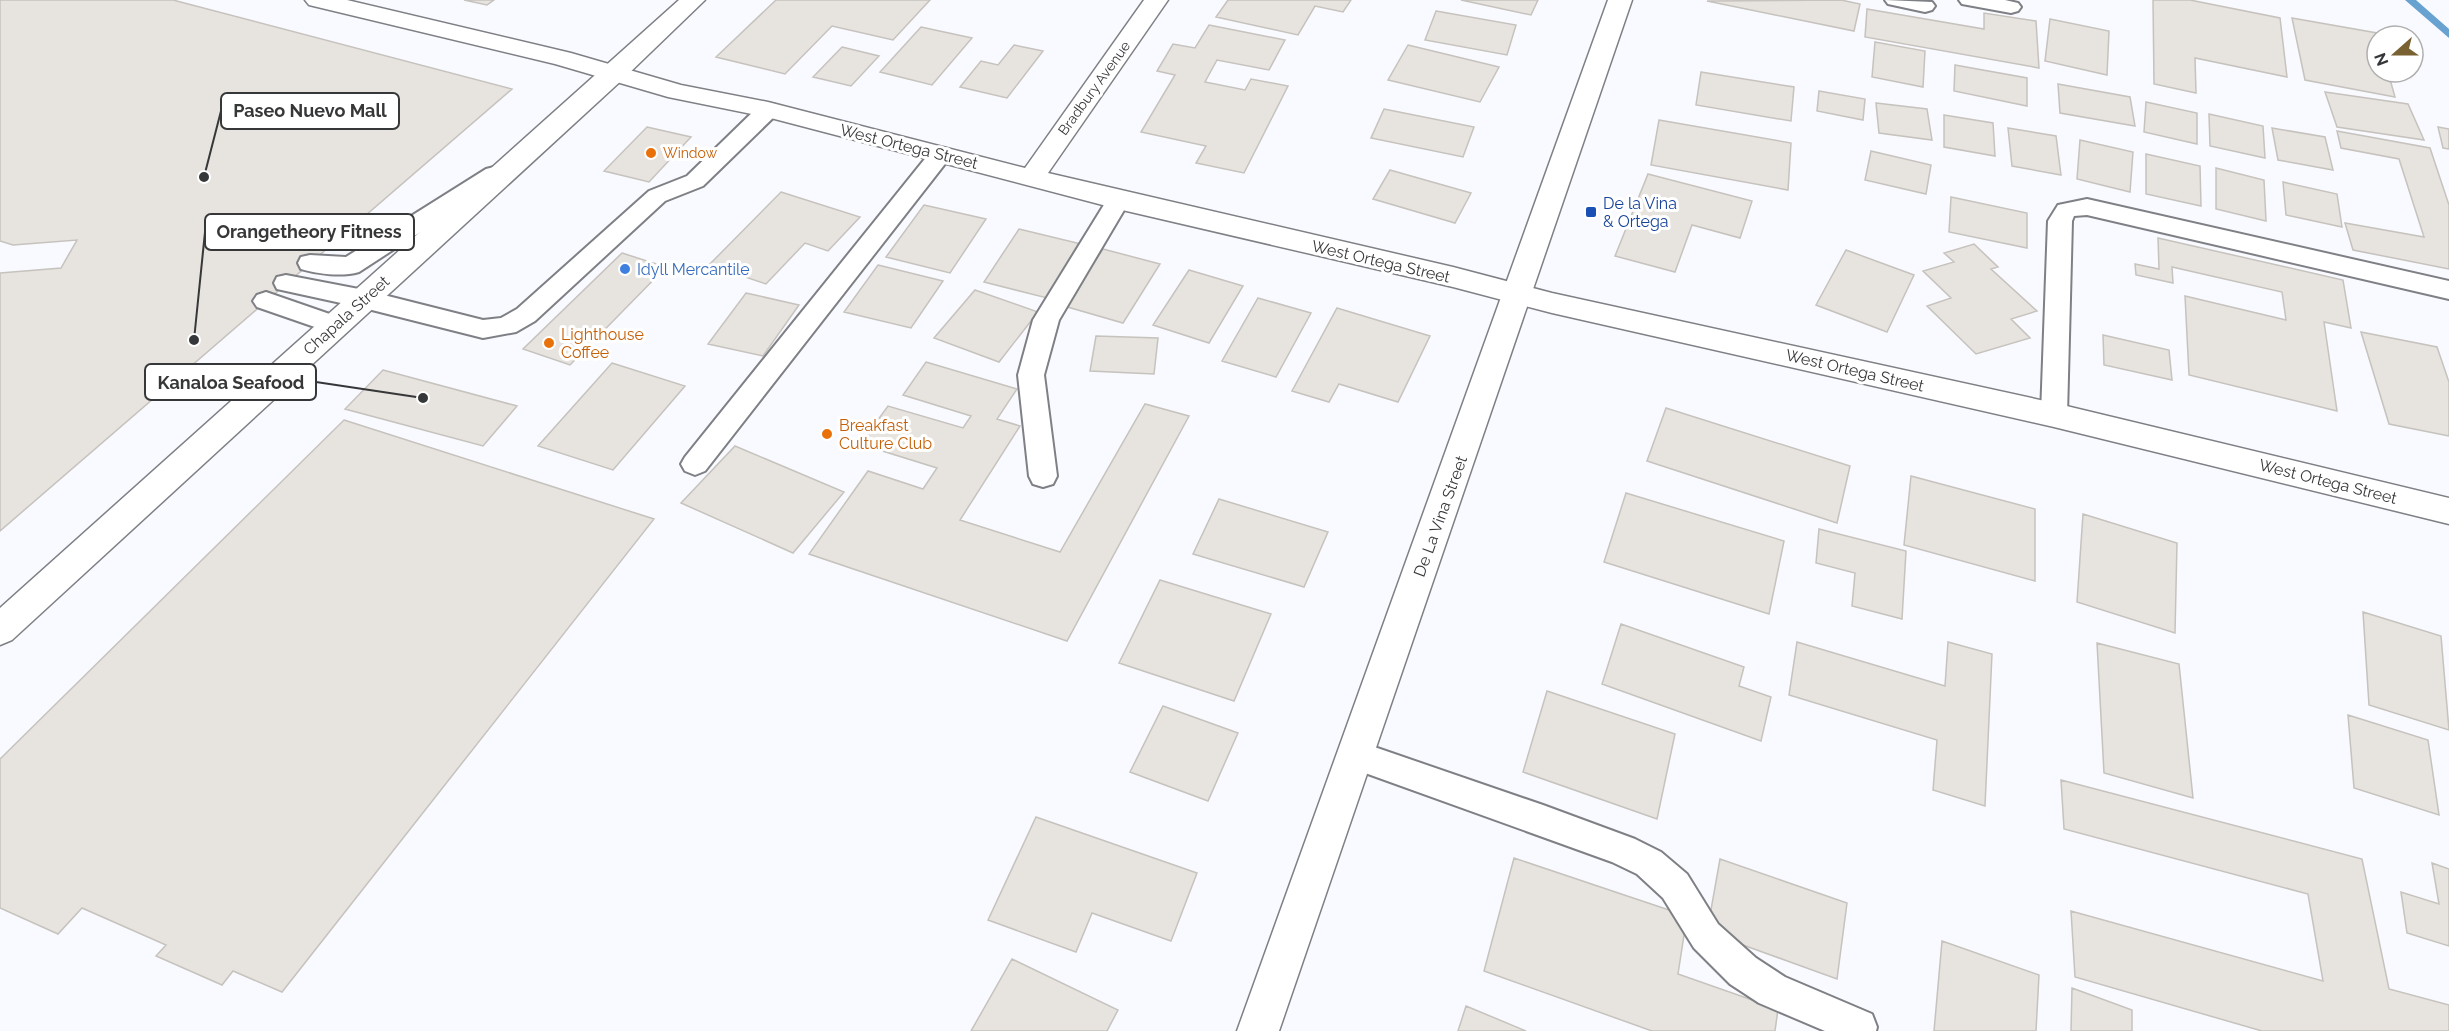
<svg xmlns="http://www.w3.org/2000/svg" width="2449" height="1031" viewBox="0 0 2449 1031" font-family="Raleway,sans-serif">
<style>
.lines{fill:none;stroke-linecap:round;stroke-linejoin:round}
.stream{fill:#67a2d1;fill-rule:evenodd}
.building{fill:#e7e3de;stroke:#c6c2bd;stroke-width:1.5}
.lane-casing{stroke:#7f8085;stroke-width:4}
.street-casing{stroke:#7f8085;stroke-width:3}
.primary-casing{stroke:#7f8085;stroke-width:3}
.lane{fill:#fff;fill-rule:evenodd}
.street{fill:#fff;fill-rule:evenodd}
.primary{fill:#fff;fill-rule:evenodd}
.food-dot{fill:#e8710a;stroke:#fff;stroke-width:2}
.transit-dot{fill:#1a4fb4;stroke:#fff;stroke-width:2}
.shop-dot{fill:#3f7fe0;stroke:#fff;stroke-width:2}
.labels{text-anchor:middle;stroke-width:6;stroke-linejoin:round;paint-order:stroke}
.far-street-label{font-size:14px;fill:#363739;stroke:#fff}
.far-food-label{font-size:14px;fill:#c56008;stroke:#fff;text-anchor:start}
.street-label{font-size:16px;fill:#363739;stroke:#fff}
.transit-label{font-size:16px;fill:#164399;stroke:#fff;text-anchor:start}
.shop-label{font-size:16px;fill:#366cbe;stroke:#fff;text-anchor:start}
.food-label{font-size:16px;fill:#c56008;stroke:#fff;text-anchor:start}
.leader{fill:none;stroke:#363739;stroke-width:2}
.callout-dot{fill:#363739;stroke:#fff;stroke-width:2}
.callout{fill:#fff;stroke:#363739;stroke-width:2}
.callout-label{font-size:18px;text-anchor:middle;font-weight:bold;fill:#363739}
</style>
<rect width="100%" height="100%" fill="#f9faff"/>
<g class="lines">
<path class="stream" d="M2405,0H2416L2449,29V38Z"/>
</g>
<path class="building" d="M0,0H173L512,89L0,531V273L61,268L77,240L13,245L0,241Z
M464,0H494L487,5Z
M776,0H930L893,40L832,26L785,74L716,57Z
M1228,0H1351L1343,12L1315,6L1298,35L1216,17Z
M1461,0H1538L1531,15Z
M1841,0L1860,4L1854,31L1707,1Z
M2153,0H2190L2280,18L2287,77L2195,58L2196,93L2154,84Z
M1867,9L1984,29V13L2036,21L2039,68L1865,37Z
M1436,11L1516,25L1507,55L1425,40Z
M2292,18L2377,33V72H2388L2395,97L2305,80Z
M2050,19L2109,31L2107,75L2045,61Z
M1209,25L1285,40L1269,70L1217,60L1205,82L1245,90L1251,79L1288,86L1244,173L1196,163L1206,146L1141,132L1175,75L1157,71L1173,44L1195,48Z
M921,27L972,38L932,85L880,72Z
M1875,42L1925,51L1923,87L1872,77Z
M1014,45L1043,51L1007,98L960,87L981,61L998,65Z
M1408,45L1499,67L1480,102L1388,80Z
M842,47L879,56L851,86L813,77Z
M1955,65L2027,78V106L1954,91Z
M1701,72L1794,87L1791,121L1696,105Z
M2058,84L2130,97L2135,126L2060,113Z
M1819,91L1865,99L1863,120L1817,111Z
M2325,92L2408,104L2424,140L2337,127Z
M2146,102L2197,113V144L2144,132Z
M1876,103L1927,109L1932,140L1879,133Z
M1384,109L1474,127L1463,157L1371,138Z
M2209,114L2263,126L2265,158L2210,146Z
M1944,115L1993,123L1995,156L1944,147Z
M1659,120L1791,143L1788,190L1651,165Z
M647,127L691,137L649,182L604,171Z
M2438,127L2449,129V149L2443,148Z
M2008,128L2056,136L2061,175L2012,166Z
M2272,128L2325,137L2333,170L2278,160Z
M2337,131L2430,148L2449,205V269L2353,250L2345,223L2424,237L2399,159L2341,148Z
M2080,140L2133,152L2130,192L2077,179Z
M1871,151L1931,165L1926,194L1865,180Z
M2146,154L2200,166L2201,206L2146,194Z
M2216,168L2264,180L2266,221L2216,209Z
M1390,170L1471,193L1455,223L1373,199Z
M1648,174L1752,201L1740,238L1692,225L1675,272L1615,256Z
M2283,182L2337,194L2342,227L2286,215Z
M781,192L860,217L828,251L805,243L766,284L709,265Z
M1951,197L2027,213V248L1949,232Z
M924,205L986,219L950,273L886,257Z
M1019,229L1081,244L1047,298L984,282Z
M2158,238L2343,280L2351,328L2324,322L2337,411L2189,375L2185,296L2286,320L2282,292L2172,267L2173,283L2136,275L2135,264L2159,269Z
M1974,244L1998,267L1991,269L2037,311L2011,319L2030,338L1976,354L1927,306L1951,298L1923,271L1954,262L1944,253Z
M1103,249L1160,264L1123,323L1064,306Z
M1846,250L1914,275L1887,332L1816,305Z
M622,253L666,267L570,365L523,349Z
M878,265L943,281L911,328L844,312Z
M1189,270L1243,286L1209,343L1153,325Z
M975,290L1038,312L999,362L934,338Z
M746,293L799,305L763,356L708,344Z
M1258,298L1311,313L1276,377L1222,361Z
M1337,308L1430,336L1398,402L1339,384L1329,402L1292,391Z
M2361,332L2437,347L2449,382V436L2389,424Z
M2103,335L2169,350L2172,380L2104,365Z
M1096,336L1158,338L1154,374L1090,371Z
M926,362L1017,389L997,419L1020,426L960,520L1060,552L1145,404L1189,416L1067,641L809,554L868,471L923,489L937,468L860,444L888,406L963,428L971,416L903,395Z
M612,363L685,386L613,470L538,446Z
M383,370L517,406L483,446L345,409Z
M1666,408L1850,466L1837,523L1647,461Z
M344,420L654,519L282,992L233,971L222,985L156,956L166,945L82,908L58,934L0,908V759Z
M735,446L844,492L793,553L681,503Z
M1911,476L2035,509V581L1904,545Z
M1626,493L1784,541L1769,614L1604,562Z
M1219,499L1328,532L1304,587L1193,554Z
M2083,514L2177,543L2175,633L2077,602Z
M1819,529L1906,551L1902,619L1852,606L1855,573L1816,563Z
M1160,580L1271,614L1234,701L1119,663Z
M2363,612L2441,636L2449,730L2369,705Z
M1621,624L1744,667L1739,686L1771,697L1761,741L1602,684Z
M1797,642L1945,686L1948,642L1992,654L1985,806L1933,790L1937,740L1789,695Z
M2097,643L2179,664L2193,798L2104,773Z
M1547,691L1675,734L1657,819L1523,772Z
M1163,706L1238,733L1208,801L1130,772Z
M2348,715L2428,740L2439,815L2354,788Z
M2061,780L2362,859L2389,989L2449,1005V1031H2262L2075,977L2071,911L2323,981L2308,894L2064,829Z
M1036,817L1197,873L1171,941L1092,913L1076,952L988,920Z
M1514,858L1687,916L1678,974L1778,1009L1775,1031H1652L1484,971Z
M1720,859L1847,903L1837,979L1707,932Z
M2432,863L2449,869V946L2407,933L2401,892L2439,904Z
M1942,941L2039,975L2036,1031H1934Z
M1012,959L1118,1010L1107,1031H971Z
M2072,988L2132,1010V1031H2071Z
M1466,1006L1526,1031H1458Z"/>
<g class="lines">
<g class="lane-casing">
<path id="lane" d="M1885,0L1932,2L1935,6L1932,10L1925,12L1888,4Z
M1959,0H2005L2018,3L2021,7L2018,11L2011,13L1962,4Z
M768,103L776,105L779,110L776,115L703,186L665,201L535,321L516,332L483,338L364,308L286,291L277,289L274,283L277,277L286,275L364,290L483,320L501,318L517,309L649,191L687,176L760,105Z
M940,148L948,150L951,155L948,160L705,471L695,475L685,471L681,464L685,457L932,150Z
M494,167L502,169L505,174L502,179L359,272C342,277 318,274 301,269L298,263L301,257L310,255L346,257L486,169Z
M1118,192L1126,195L1130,200L1059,320L1044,375L1057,476L1053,484L1043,487L1033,484L1029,476L1018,375L1033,320L1110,195Z
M2087,199L2449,281V299L2087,215L2074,216L2072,221L2067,415L2063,422L2054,425L2045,422L2041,415L2048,221L2058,205Z
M266,292L344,319L348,325L344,331L335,334L257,307L253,301L257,295Z
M1354,740L1543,805L1635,839L1661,852L1687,874L1718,924L1756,958L1785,977L1872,1014L1877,1027L1876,1031H1825L1759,1003L1730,984L1694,948L1663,898L1637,874L1612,862L1343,765L1338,755L1343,745Z"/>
</g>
<g class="street-casing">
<path id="street" d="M305,0H347L571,53L681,85L768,102L1025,168L1144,0H1168L1048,173L1453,267L1552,293L2054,403L2449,498V524L2054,427L1552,313L1453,287L1118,209L767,117L668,97L555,64L309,5Z"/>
</g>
<g class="primary-casing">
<path id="primary" d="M679,0H705L623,79L12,640L0,645V608Z
M1608,0H1632L1279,1031H1237Z"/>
</g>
<use href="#lane" class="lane"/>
<use href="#street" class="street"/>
<use href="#primary" class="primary"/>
</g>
<g class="food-dot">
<circle cx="651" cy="153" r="6"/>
<circle cx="549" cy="343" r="6"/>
<circle cx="827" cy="434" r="6"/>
</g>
<rect class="transit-dot" x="1585" y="206" width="12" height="12" rx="3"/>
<circle class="shop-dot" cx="625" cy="269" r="6"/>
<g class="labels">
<g class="far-street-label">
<text transform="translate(1094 88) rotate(-54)" y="5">Bradbury Avenue</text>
</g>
<g class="far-food-label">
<text x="663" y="158">Window</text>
</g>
<g class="street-label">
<text transform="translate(909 146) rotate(14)" y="6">West Ortega Street</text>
<text transform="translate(1381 261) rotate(13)" y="6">West Ortega Street</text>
<text transform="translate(346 315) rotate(-42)" y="6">Chapala Street</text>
<text transform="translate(1855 370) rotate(13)" y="6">West Ortega Street</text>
<text transform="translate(2328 481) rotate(14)" y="6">West Ortega Street</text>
<text transform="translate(1440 516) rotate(-70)" y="6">De La Vina Street</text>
</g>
<g class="transit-label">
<text x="1603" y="209">De la Vina<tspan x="1603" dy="18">&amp; Ortega</tspan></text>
</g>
<g class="shop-label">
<text x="637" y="275">Idyll Mercantile</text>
</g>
<g class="food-label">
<text x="561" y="340">Lighthouse<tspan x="561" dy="18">Coffee</tspan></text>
<text x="839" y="431">Breakfast<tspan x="839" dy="18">Culture Club</tspan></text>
</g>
</g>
<path class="leader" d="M204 177L221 111M194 340L205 232M423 398L316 382"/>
<g class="callout-dot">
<circle cx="204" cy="177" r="6"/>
<circle cx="194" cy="340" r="6"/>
<circle cx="423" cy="398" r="6"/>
</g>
<g class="callout">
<rect x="221" y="93" width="178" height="36" rx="6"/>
<rect x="205" y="214" width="209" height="36" rx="6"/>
<rect x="145" y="364" width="171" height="36" rx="6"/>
</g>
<g class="callout-label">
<text x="310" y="117">Paseo Nuevo Mall</text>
<text x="309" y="238">Orangetheory Fitness</text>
<text x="231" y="389">Kanaloa Seafood</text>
</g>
<g transform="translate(2395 54) rotate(249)"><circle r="28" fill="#ffffff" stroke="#afafb0" stroke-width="1.5"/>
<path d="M0-4.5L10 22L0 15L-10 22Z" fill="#7a6132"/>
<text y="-9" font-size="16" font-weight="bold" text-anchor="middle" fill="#363739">N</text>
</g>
</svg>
